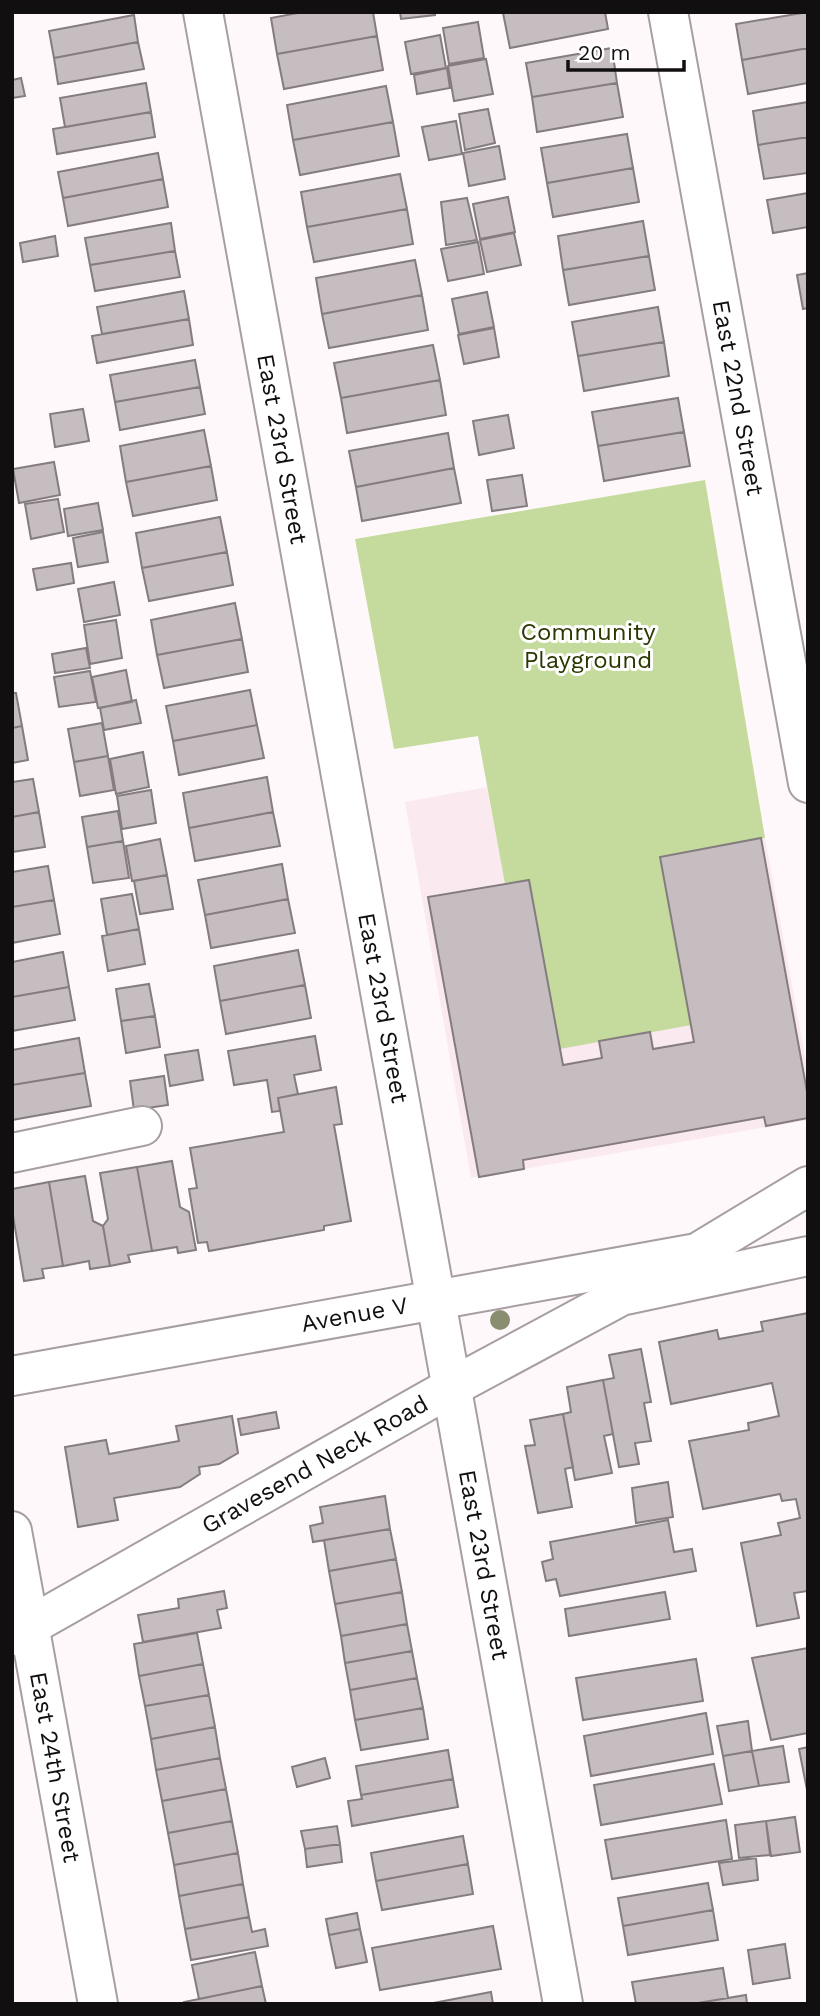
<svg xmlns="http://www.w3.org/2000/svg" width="820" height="2016" viewBox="0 0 820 2016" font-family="'Work Sans',sans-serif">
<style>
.built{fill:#fbe9f0}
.green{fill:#c5da9d}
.building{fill:#c6bdc0;stroke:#847c7f;stroke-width:2}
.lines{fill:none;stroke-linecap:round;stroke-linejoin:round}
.minor-casing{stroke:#a79ea1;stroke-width:42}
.minor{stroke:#fff;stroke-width:38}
.tree{fill:#8a8e70}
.labels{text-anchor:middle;stroke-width:6;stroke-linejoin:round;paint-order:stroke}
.street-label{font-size:24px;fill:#120f10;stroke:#fff}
.park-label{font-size:24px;fill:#2a3800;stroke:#fff}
</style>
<rect width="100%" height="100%" fill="#fff8fa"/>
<path class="built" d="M487,787L505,883L529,880L560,1048L660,857L765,838L808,1072V1120L471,1178L405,802Z"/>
<path class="green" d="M705,480L765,838L660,857L691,1025L560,1049L529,880L505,884L478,736L394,749L355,539Z"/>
<path class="building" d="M303,12H373L377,36L277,54L271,18Z
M400,12H435V15L401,19Z
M605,12L608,29L510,48L503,13Z
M808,12V48L742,60L736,24Z
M134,15L138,42L54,58L49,31Z
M478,22L484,58L449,64L443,28Z
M440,35L446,68L411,74L405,42Z
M377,36L383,70L284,89L277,54Z
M138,42L144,69L58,84L54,58Z
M612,48L617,83L532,97L526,63Z
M808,48V83L748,94L742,60Z
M486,59L493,94L454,101L448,66Z
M447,68L450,88L417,94L414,75Z
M21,78L25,96L12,98V80Z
M146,83L151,112L65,127L60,98Z
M617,83L623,117L537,132L532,97Z
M386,86L393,122L293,140L287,105Z
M808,102V137L758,145L753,111Z
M488,109L495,143L465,150L459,114Z
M151,112L155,137L57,154L53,129Z
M456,121L462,154L429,160L422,127Z
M393,122L399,156L300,175L293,140Z
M627,134L633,168L547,183L541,148Z
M808,137V173L764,179L758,145Z
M499,146L505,179L469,186L463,153Z
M158,153L163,179L63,198L58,172Z
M633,168L639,202L553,217L547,183Z
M400,174L407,209L307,227L301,192Z
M163,179L168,207L68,226L63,198Z
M808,193V227L773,233L767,200Z
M508,197L515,232L480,239L473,204Z
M467,198L477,240L446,245L441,202Z
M407,209L413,244L314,262L307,227Z
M643,221L649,256L563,270L558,236Z
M171,223L175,251L90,265L85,238Z
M514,233L521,265L487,272L480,240Z
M55,236L58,256L23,262L20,243Z
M478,242L484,274L448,281L441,249Z
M175,251L180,277L95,291L90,265Z
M649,256L655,290L569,305L563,270Z
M415,260L422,295L322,314L316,278Z
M808,273V308L803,309L797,275Z
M184,291L189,319L102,334L97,307Z
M487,292L494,327L459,334L452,299Z
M422,295L428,330L329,348L322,314Z
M658,307L664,342L578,356L572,322Z
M189,319L193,345L97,363L92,336Z
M494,328L499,357L464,364L458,335Z
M664,342L669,376L584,391L578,356Z
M433,345L440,380L341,398L334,363Z
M195,360L200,387L115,402L110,375Z
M440,380L446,415L347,433L341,398Z
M200,387L205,414L120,430L115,402Z
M678,398L684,432L598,446L592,412Z
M83,409L89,441L55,447L50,414Z
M508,415L514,448L479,455L473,421Z
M204,430L211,466L126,482L120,446Z
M684,432L690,466L604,481L598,446Z
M448,433L454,468L356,487L349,451Z
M54,462L60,495L19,503L13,469Z
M211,466L217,500L133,516L126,482Z
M454,468L461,503L362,521L356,487Z
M522,475L527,506L492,511L487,480Z
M58,499L64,532L31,539L25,504Z
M98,503L103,530L68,536L64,509Z
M220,517L227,552L142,568L136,533Z
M103,532L108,562L78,567L73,538Z
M227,552L233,585L149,601L142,568Z
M71,563L74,583L37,590L33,569Z
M114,582L120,615L84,622L78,589Z
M235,603L242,639L157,655L151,620Z
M116,620L122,658L90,664L84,625Z
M242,639L248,672L164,688L157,655Z
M86,648L90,668L55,673L52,654Z
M126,670L132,702L98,708L92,677Z
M90,671L96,702L59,707L54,677Z
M250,690L257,725L173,741L166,706Z
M12,693H16L22,726L12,728Z
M136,700L141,723L104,730L100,708Z
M102,723L108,756L74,762L68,729Z
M257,725L264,758L179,775L173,741Z
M22,726L28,760L12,763V728Z
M143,752L149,787L116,794L110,759Z
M108,756L114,790L80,796L74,762Z
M267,777L273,812L189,828L183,793Z
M33,779L39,812L12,817V782Z
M151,790L156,823L122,829L117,796Z
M118,811L123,841L87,847L82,817Z
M39,812L45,847L12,852V817Z
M273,812L280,846L195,861L189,828Z
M761,838L808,1097V1118L766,1126L764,1117L523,1160L524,1169L479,1177L428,897L529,880L563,1065L602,1058L599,1041L650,1032L653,1049L694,1042L660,857Z
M160,839L167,875L132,881L126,846Z
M123,841L129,878L93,883L87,847Z
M282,864L288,899L205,915L198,880Z
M48,866L54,900L12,907V872Z
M167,875L173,909L140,914L134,881Z
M132,894L139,929L107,935L101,899Z
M288,899L295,933L211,948L205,915Z
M54,900L60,934L12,943V907Z
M139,929L145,964L108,971L102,936Z
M298,950L305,985L220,1001L214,966Z
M63,952L69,987L12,997V962Z
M149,984L155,1016L121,1021L116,989Z
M305,985L311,1018L226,1034L220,1001Z
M69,987L75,1020L12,1031V997Z
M155,1016L160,1047L126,1053L121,1021Z
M315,1036L321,1070L294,1075L298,1094L278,1098L280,1111L272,1112L267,1080L234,1085L228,1051Z
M79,1038L85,1073L12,1085V1050Z
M198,1050L203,1080L170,1086L165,1055Z
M85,1073L91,1106L12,1120V1085Z
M164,1076L168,1105L134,1110L130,1081Z
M336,1087L342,1124L334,1125L351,1221L324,1226V1230L209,1251L207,1242L198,1243L189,1189L197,1188L190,1148L284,1132L278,1098Z
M172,1161L180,1207L189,1212L196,1250L178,1253L177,1247L152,1251L137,1167Z
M137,1167L152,1251L128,1255L130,1262L110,1266L103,1226L108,1219L100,1173Z
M85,1176L93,1221L103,1226L110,1266L90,1269L89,1261L63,1266L49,1182Z
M49,1182L63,1266L42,1269L44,1278L24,1281L12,1210V1189Z
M808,1313V1591L794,1593L799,1618L757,1626L741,1543L781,1535L778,1523L800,1518L796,1499L782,1501L780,1494L703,1509L689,1441L749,1430L748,1423L779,1416L772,1383L671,1404L659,1342L717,1330L719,1339L763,1331L761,1322Z
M641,1349L651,1402L644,1403L651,1441L635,1443L639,1464L619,1467L603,1380L614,1378L609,1355Z
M603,1380L613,1434L604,1436L612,1473L575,1480L563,1414L571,1412L567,1387Z
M276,1412L279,1428L241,1435L238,1419Z
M563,1414L573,1467L565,1469L572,1507L538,1513L525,1446L535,1445L530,1420Z
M232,1416L238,1453L219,1464L199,1467L200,1474L180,1487L114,1498L118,1520L78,1527L65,1447L106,1440L109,1454L179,1441L176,1426Z
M668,1482L673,1517L636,1523L632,1488Z
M385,1496L390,1529L313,1542L310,1526L323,1523L320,1507Z
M668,1520L674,1552L692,1549L696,1571L560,1596L556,1579L546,1581L542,1562L553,1559L550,1542Z
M390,1529L396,1559L329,1571L324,1540Z
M396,1559L402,1592L335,1604L329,1571Z
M224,1591L227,1608L217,1610L221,1628L143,1642L138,1615L179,1608L178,1599Z
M402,1592L407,1624L341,1636L335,1604Z
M665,1592L670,1619L569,1636L565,1609Z
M407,1624L412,1651L345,1663L341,1636Z
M197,1633L203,1664L139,1676L134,1644Z
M808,1648V1733L771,1740L752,1658Z
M412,1651L417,1678L350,1690L345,1663Z
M696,1659L703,1701L583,1720L576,1678Z
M203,1664L209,1695L145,1706L139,1676Z
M417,1678L423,1708L355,1720L350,1690Z
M209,1695L215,1727L151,1739L145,1706Z
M423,1708L428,1739L361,1750L355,1720Z
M706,1713L713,1754L591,1776L584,1736Z
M748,1721L752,1751L723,1756L717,1726Z
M215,1727L220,1758L156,1770L151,1739Z
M783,1746L789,1782L759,1786L752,1751Z
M808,1747V1790H807L799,1749Z
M448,1750L453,1779L361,1795L356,1766Z
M752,1751L759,1786L729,1791L723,1756Z
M220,1758L226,1789L162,1801L156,1770Z
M325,1758L330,1778L297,1787L292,1767Z
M714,1764L722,1804L601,1825L594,1785Z
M453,1779L458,1807L352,1826L348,1801L362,1799L361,1795Z
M226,1789L232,1821L168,1833L162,1801Z
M795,1817L800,1852L771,1856L766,1821Z
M726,1820L732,1859L612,1879L605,1840Z
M232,1821L238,1853L174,1865L168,1833Z
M766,1821L770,1855L739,1858L735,1825Z
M337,1826L340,1844L305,1849L301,1831Z
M463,1836L468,1864L376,1881L371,1853Z
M340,1844L342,1862L307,1867L305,1849Z
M238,1853L243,1884L179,1896L174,1865Z
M756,1858L758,1880L723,1885L719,1863Z
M468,1864L473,1894L382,1910L376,1881Z
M708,1883L713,1910L623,1926L618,1898Z
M243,1884L249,1917L185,1929L179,1896Z
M713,1910L718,1940L628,1955L623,1926Z
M357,1913L360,1929L329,1935L326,1919Z
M249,1917L252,1932L265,1929L268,1946L191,1960L185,1929Z
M493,1926L501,1969L380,1990L372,1948Z
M360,1929L367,1962L336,1968L329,1935Z
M785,1944L790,1978L753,1984L748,1950Z
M255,1952L262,1986L199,1999L192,1965Z
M723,1968L728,1998L692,2004H636L632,1982Z
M262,1986L266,2004H184V2002Z
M491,1992L493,2004H428Z
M746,1995L747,2004H692Z"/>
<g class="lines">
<g class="minor-casing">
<g id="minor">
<path id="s1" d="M203,12L563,2004"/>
<path id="s2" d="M668,12L808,783"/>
<path d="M12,1153L142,1126"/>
<path id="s3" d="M12,1376L697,1253L808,1186"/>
<path id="s4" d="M12,1531L98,2004"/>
<path id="s5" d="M12,1636L450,1388L621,1296L808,1256"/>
</g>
</g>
<use href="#minor" class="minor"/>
</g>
<circle class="tree" cx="500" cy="1320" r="10"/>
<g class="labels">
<g class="street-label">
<text dy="8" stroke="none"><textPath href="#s2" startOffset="392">East 22nd Street</textPath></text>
<text dy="8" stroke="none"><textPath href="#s1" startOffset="444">East 23rd Street</textPath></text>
<text dy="8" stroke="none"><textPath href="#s1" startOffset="1012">East 23rd Street</textPath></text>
<text dy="8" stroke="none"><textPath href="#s3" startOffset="348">Avenue V</textPath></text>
<text dy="8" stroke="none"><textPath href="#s5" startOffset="348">Gravesend Neck Road</textPath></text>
<text dy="8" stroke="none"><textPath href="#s1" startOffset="1578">East 23rd Street</textPath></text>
<text dy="8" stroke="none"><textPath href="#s4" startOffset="240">East 24th Street</textPath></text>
</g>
<g class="park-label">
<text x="588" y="640">Community<tspan x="588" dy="28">Playground</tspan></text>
</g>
</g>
<rect width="820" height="2016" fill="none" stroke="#120f10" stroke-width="28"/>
<path d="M568 60v10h116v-10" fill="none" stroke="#120f10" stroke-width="3.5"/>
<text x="578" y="60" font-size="21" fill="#120f10" stroke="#ffffff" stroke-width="5" paint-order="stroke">20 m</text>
</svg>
